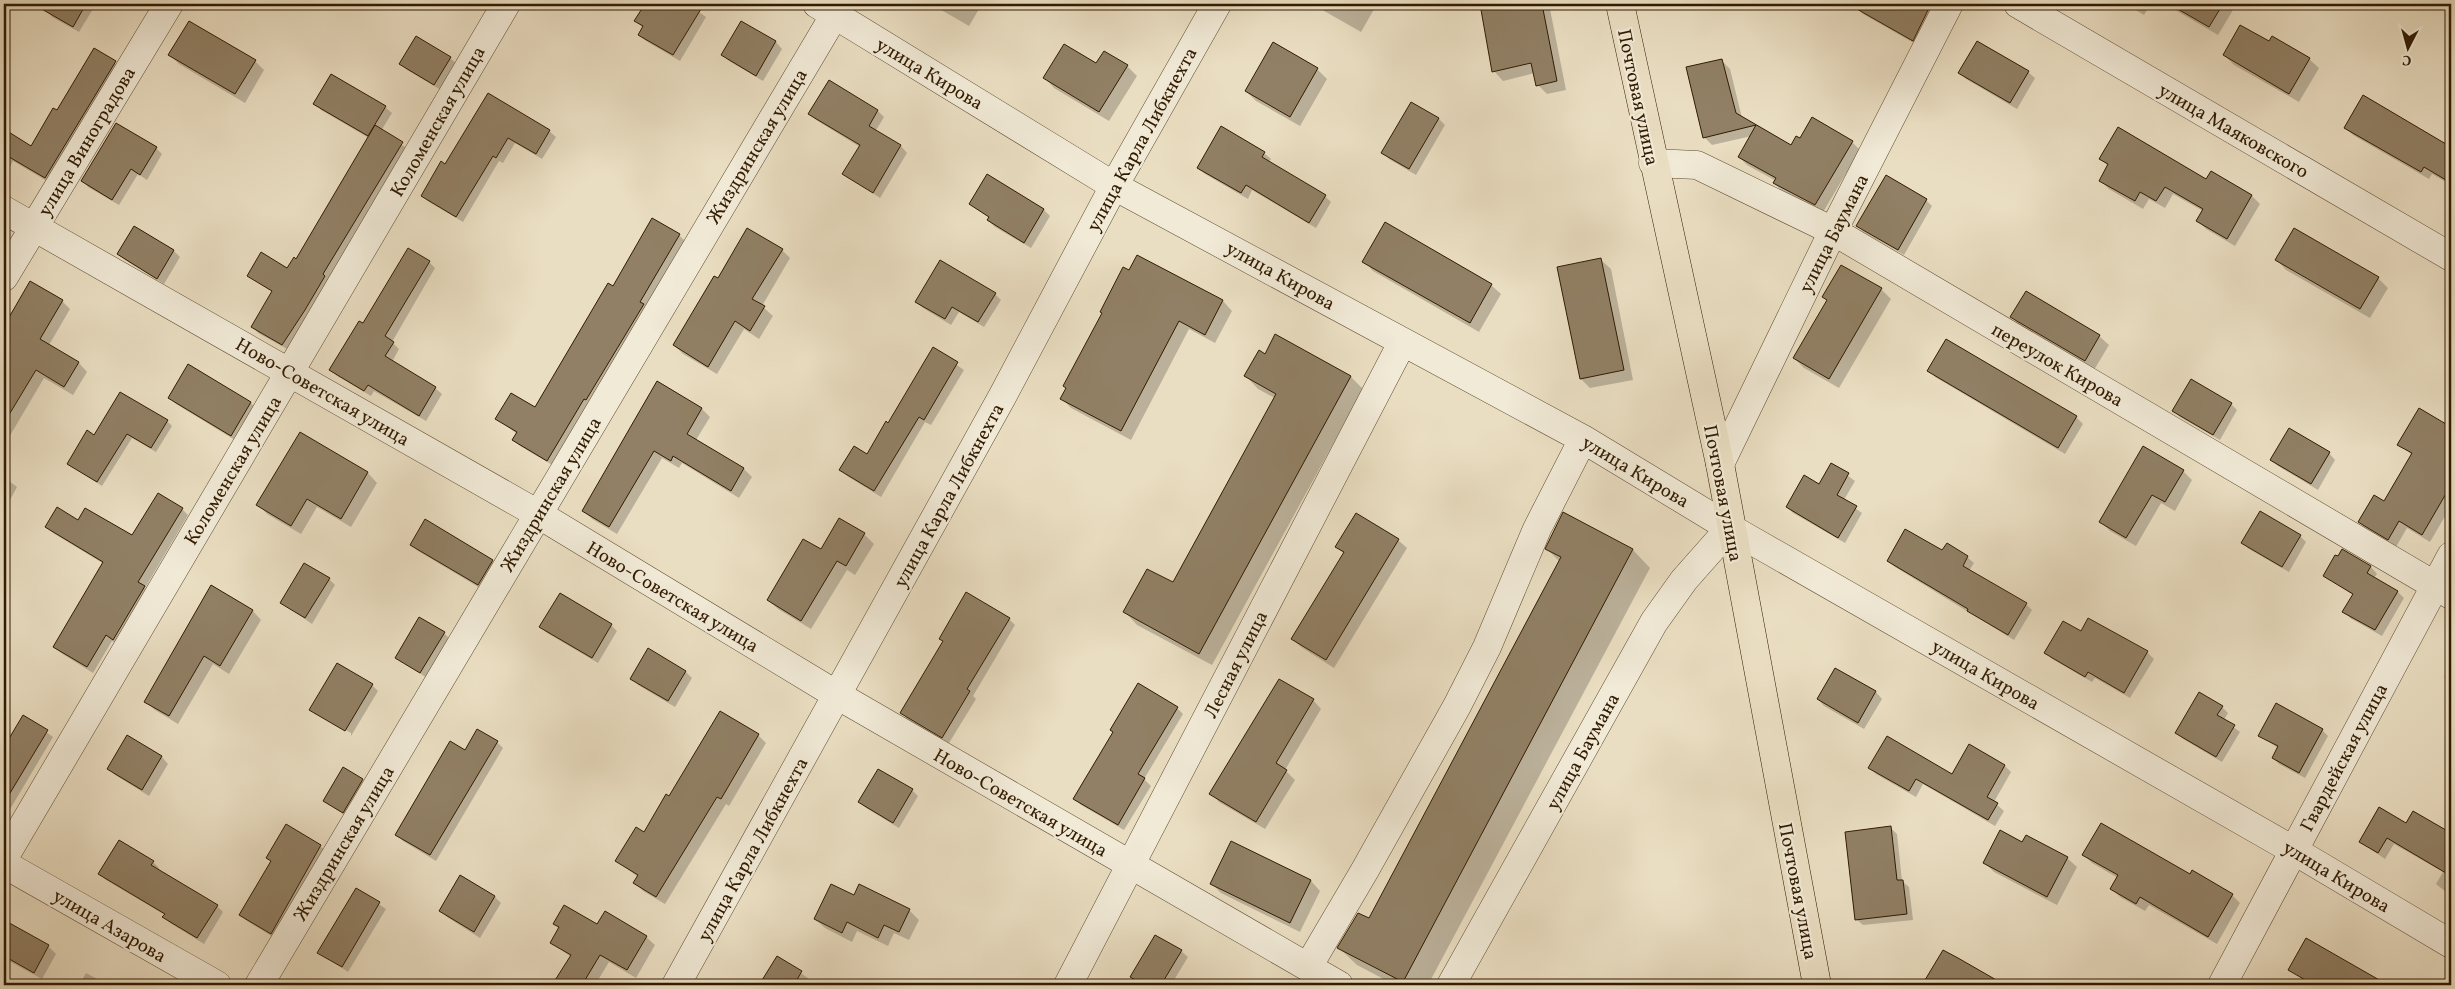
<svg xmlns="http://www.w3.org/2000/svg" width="2455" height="989" viewBox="0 0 2455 989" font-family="Vollkorn,serif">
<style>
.shadow{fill:#0003}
.building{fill:#918065;stroke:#311b00}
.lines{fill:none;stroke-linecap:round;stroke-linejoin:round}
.minor-casing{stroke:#5f4c30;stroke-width:29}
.major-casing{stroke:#311b00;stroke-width:29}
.minor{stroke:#f1ead7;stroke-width:28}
.major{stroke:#eadec2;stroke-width:28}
.labels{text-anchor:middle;stroke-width:4.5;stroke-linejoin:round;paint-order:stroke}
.street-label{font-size:19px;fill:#311b00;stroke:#f1ead7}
</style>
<rect width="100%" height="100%" fill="#eadec2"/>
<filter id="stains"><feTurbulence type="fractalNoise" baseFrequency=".004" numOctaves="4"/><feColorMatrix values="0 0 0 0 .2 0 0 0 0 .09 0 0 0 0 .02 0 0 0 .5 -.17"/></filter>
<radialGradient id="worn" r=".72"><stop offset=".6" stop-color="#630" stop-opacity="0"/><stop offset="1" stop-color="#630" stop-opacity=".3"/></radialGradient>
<path class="shadow" d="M50,4H96L79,32L52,17L46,10Z
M281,4H294L291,10Z
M657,4H688L706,17L680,61L646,41L639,35L643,28L636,21L654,10Z
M931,4H982L969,26Z
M1312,4H1377L1361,32Z
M1481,4H1549L1566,90L1547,94L1538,85L1535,73L1503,81L1494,71Z
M1859,4H1920L1935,15L1919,46L1863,14L1857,7Z
M2126,4H2151L2144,15Z
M2165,4H2235L2236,5L2218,35Z
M742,22L776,42L782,49L763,81L729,61L723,55Z
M2269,43L2309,59L2319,68L2299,102L2234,65L2224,55Z
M95,50L122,68L52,184L13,161L7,173L4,171V131L32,147L58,112Z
M170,55L255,61L264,70L245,103L179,64Z
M450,58L457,64L441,90L407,70L401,64Z
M1722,61L1730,69L1742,118L1791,146L1800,139L1852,142L1860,150L1823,212L1782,191L1774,183L1776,181L1747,165L1739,157L1752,136L1712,145L1704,137Z
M1096,65L1127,66L1137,76L1109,121L1054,88L1045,78Z
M1317,69L1327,79L1300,126L1256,101L1246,91Z
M2028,72L2035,78L2017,109L1966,79L1960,73Z
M332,75L385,107L392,113L381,131L408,149L289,350L258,333L252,326L272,292L248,276L288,270L297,260L369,138L321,110L315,103Z
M829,82L878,111L884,117L875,132L901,146L907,153L880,198L844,174L860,147L816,120L810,114Z
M488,94L549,131L556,137L542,159L515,143L503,163L499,161L463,222L429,202L422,196L446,166Z
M2363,97L2451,148V185L2432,174L2429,179L2353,135L2345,127Z
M1411,103L1439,119L1445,125L1416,175L1389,159L1383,152Z
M156,148L162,154L147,180L138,174L119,205L88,187L82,180Z
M1264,153L1271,159L1269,162L1325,196L1331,202L1316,228L1252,190L1248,199L1205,174L1198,168Z
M2100,158L2207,181L2252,196L2260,204L2235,246L2206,229L2198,221L2203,211L2173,194L2165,208L2149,199L2143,209L2109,189L2100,180L2108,166Z
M988,176L1044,210L1050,216L1031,248L995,227L988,220L990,218L971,204Z
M1926,200L1932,206L1904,255L1864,232L1858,226Z
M135,227L174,251L180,257L164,284L125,260L118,254Z
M679,235L685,241L554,466L520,446L513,440L517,434L497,419L535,409L614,288Z
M782,250L790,258L762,306L773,316L759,339L744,329L717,374L683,354L674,345L718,280Z
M1137,257L1223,301L1232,311L1215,343L1189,329L1131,440L1071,408L1062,399L1103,313Z
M1601,260L1611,269L1633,380L1590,388L1581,379Z
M2277,260L2378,278L2388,288L2370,318L2286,270Z
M1364,261L1491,285L1501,294L1479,332L1373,271Z
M429,262L435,268L392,342L399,349L392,362L435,388L442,394L426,421L374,391L371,396L337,376L331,370L364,325Z
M1842,266L1881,289L1891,299L1839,388L1804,368L1794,358L1828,301Z
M31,283L62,301L70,309L49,345L79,363L87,372L73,395L44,378L8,439L4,436V328Z
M995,294L1001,300L984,327L959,312L951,325L923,308L916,302Z
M2012,317L2099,336L2109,345L2094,370L2021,327Z
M1276,336L1351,377L1363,389L1212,665L1137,625L1125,612L1173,584L1275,398L1258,389L1246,376L1265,356Z
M1946,340L2076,417L2083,424L2065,454L1935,377L1929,370Z
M934,349L964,370L931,425L925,422L881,497L847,476L841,470L867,456L889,424Z
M189,366L251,403L257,410L238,442L176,404L170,398Z
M657,382L702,409L710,417L696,440L744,469L752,477L739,498L682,463L679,468L662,458L617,534L592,519L584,511Z
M2231,404L2237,410L2220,440L2180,417L2174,411Z
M2419,410L2451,428V499L2449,503L2451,506L2430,542L2407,528L2396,547L2367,530L2359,522L2384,503L2412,455L2399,444Z
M167,421L172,426L156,452L132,438L102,486L68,464L95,437Z
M2289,430L2329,453L2335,460L2318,490L2278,466L2271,460Z
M300,433L368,473L377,483L351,527L317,507L301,534L267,514L258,504Z
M1832,464L1855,481L1844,500L1862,513L1845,543L1793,513L1787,507L1819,485Z
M2183,471L2192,480L2175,511L2161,503L2136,546L2110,531L2100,521Z
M4,477L17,487L4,511Z
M182,509L188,515L145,588L151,593L120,645L112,641L93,673L61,653L54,647L104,564L53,533L46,527L79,521L133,537Z
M1564,514L1633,550L1650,568L1428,985H1395L1357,965L1339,948L1369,920L1560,562L1547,549Z
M840,520L864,534L874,544L855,575L847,570L811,629L778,609L768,600L821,551Z
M2300,536L2306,542L2289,572L2249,549L2242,543Z
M1398,540L1407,548L1334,668L1301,647L1292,639L1344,554L1337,547Z
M411,545L492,561L499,567L485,591L418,551Z
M2342,550L2371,567L2377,574L2374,578L2398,592L2404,598L2382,636L2350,618L2344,611L2353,595L2324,576Z
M1943,552L1967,557L1974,563L1969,571L2026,604L2032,610L2014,640L1895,567L1888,561Z
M329,579L335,585L312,624L282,603Z
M212,587L253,611L261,620L229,674L213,664L178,724L155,710L146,701Z
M1009,619L1015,625L973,696L976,699L949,743L908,720L902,713L944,642Z
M2089,620L2147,652L2154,659L2130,698L2095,678L2092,682L2052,659L2046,653L2081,633Z
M611,625L617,631L598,663L547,633L541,627Z
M444,633L450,639L427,678L396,658Z
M648,650L686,672L692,678L675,707L638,685L631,678Z
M2451,664V683L2444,677Z
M1836,669L1876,692L1882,699L1864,729L1824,706L1818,699Z
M372,685L378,691L351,736V733L316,713V715L311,710Z
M1313,700L1321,709L1285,770L1295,780L1265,829L1219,802L1211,793Z
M2222,707L2228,713L2224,720L2240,732L2222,762L2183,739L2176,733Z
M1177,708L1183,714L1144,779L1151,786L1124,830L1081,805L1075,799Z
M24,716L53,737L6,816L12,823L4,837V750Z
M2322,730L2328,736L2305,778L2279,764L2273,758L2278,748L2260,736Z
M758,735L766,743L729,806L726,804L665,904L643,891L635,883L638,877L617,861L644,833L669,797Z
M128,737L162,757L168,764L149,796L115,775L109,769Z
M497,742L503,748L436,861L403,841L397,834L465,752Z
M1970,746L2005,766L2011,772L1994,802L2004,811L1995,826L1923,784L1916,797L1876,774L1870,767L1953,775Z
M362,780L369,786L349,818L324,801Z
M912,790L918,796L899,828L866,808L859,802Z
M2407,825L2442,832L2451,838V896L2436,884L2443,872L2394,844L2385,859L2360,842Z
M1891,828L1897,834L1902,881L1909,887L1913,920L1863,925L1856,919Z
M1232,843L1311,881L1320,891L1300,932L1221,893L1212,884Z
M2023,844L2067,858L2077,867L2057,905L1994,872L1984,862Z
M320,846L327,852L278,940L247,921L240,915L272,862L268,858Z
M2084,855L2190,876L2232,895L2240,903L2217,944L2149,905L2145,911L2120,897L2112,889L2118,878L2092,863Z
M153,862L159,868L158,870L217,906L223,912L204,944L170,923L164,917L165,915L106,880L100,874Z
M461,877L495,897L501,903L480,938L447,917L441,911Z
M356,889L386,909L348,972L318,952Z
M854,897L909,910L919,920L909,940L894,933L888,946L857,931L852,942L825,928L815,919Z
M4,922L48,946L56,954L42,979L9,961L4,971Z
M554,924L597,925L646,937L655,945L636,978L609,962L595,985H554L571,957L552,943L560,929Z
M2307,939L2386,985H2311L2289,969Z
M1181,951L1188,957L1171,985H1142L1131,977Z
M777,957L808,978L804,985H761Z
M86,973L108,985H79Z
M983,979L996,985H980Z
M1925,981L1998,983L2001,985H1929Z"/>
<path class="building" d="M33,4H86L73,27Z
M645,4H704L673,55L638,35L643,26L634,21Z
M1480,4H1542L1557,81L1536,86L1531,63L1492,72Z
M1848,4H1922L1929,8L1913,41Z
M2169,4H2223L2209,27Z
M189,21L256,60L235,94L168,55Z
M741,21L776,41L756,76L721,55Z
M2240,25L2269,41L2272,36L2310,58L2289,94L2223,55Z
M416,36L451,57L434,85L399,64Z
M1977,41L2029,71L2010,103L1958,73Z
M1273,42L1318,68L1290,117L1245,91Z
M1064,44L1096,63L1104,51L1128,65L1099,112L1043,78Z
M94,48L116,61L45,178L4,154V129L31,146L53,108L57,110Z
M1722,59L1736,113L1791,145L1796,136L1800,138L1812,117L1853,141L1815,205L1773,183L1776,178L1738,157L1756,125L1703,138L1686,67Z
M331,74L386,106L368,136L313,104Z
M829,80L878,110L869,126L901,145L873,193L842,174L860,145L808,114Z
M488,93L550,130L536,154L508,138L496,158L493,156L456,217L421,196L441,161L445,164Z
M2363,95L2451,147V183L2424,167L2421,172L2344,128Z
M1411,102L1439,118L1409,169L1381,153Z
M116,123L157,147L140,175L131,169L112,200L81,181Z
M375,125L403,142L323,274L325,276L305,310L282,345L251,327L272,291L247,276L261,252L287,268L294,257L296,259Z
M1221,126L1265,152L1262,157L1326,195L1309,223L1246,185L1241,193L1197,168Z
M2118,127L2206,179L2211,171L2252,195L2227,239L2196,221L2203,209L2165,187L2156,201L2140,192L2135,201L2099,181L2108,164L2099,159Z
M987,174L1044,209L1024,243L987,220L989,217L969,204Z
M1886,175L1927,199L1898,250L1856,226Z
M652,218L680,234L640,302L644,304L586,400L584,399L547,461L512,440L517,432L495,419L511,393L535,407L608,283L613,286Z
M1385,222L1492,284L1470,323L1362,262Z
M134,226L174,250L157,279L117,254Z
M747,228L783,249L752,299L765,306L750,331L735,321L708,367L673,345L714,276L718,278Z
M2294,228L2379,277L2360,309L2275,260Z
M408,248L430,261L385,336L394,342L385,356L436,387L419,416L368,385L364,391L329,370L359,321L363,323Z
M1137,255L1223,300L1205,335L1179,321L1121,431L1060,399L1066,388L1063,386L1102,313L1100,312L1123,267L1129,270Z
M1601,258L1624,370L1580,379L1557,267Z
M940,260L996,293L978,322L952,307L945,319L915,302Z
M1841,265L1882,288L1829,379L1793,358L1827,300L1822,297Z
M30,281L63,300L40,339L79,362L64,387L36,370L4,423V326Z
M2026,291L2100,335L2085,361L2010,317Z
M1275,334L1351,376L1199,654L1123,612L1147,569L1173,582L1276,394L1244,376L1259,350L1265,354Z
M1946,339L2077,416L2058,448L1927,371Z
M933,347L958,362L924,420L919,417L874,491L839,470L854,446L867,454L886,421L888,423Z
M188,364L251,402L231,436L168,398Z
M2191,379L2232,403L2213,435L2172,411Z
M657,381L702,408L687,434L744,468L731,491L673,456L671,461L654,451L609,527L582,511Z
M120,392L168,420L151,448L127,434L97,482L67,464L87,430L94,435Z
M2419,408L2451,427V485L2422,535L2399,521L2388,540L2358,522L2374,495L2384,501L2412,453L2397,445Z
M2289,428L2330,452L2311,484L2270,460Z
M300,432L368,472L341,519L307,499L291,526L256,505Z
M2143,446L2184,470L2165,502L2152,495L2126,538L2099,522Z
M1831,463L1849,473L1837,495L1857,506L1838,538L1786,507L1804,475L1819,484Z
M158,493L183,508L138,582L145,586L113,640L106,635L87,667L53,647L103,562L45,527L57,507L78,520L85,508L132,535Z
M2260,511L2301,535L2282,567L2241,543Z
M1563,512L1633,549L1403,982L1337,948L1358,913L1369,918L1561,557L1545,549Z
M1356,513L1399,539L1326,660L1291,639L1344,552L1335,547Z
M839,518L865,533L846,566L837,561L801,621L767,600L803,539L821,549Z
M425,519L493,560L478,585L410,545Z
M1905,529L1942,550L1947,543L1968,556L1963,566L2027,603L2008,635L1967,611L1968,609L1887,561Z
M2342,549L2371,566L2367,573L2398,591L2375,630L2342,612L2353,594L2323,576L2335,555L2338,556Z
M304,563L330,578L305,618L280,603Z
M211,585L253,610L220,666L204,656L169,716L144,702Z
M966,592L1010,618L967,689L970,691L942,738L900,713L943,641L939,639Z
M560,593L612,624L592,658L539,627Z
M419,617L445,632L420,673L395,658Z
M2088,618L2148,651L2124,693L2088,672L2085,677L2044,653L2063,621L2081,631Z
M648,648L686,671L668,701L630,679Z
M337,663L373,684L345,731L309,710Z
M1835,668L1876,691L1858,723L1817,699Z
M1279,679L1314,699L1276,763L1287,770L1256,822L1209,794Z
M1138,683L1178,707L1138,774L1145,778L1118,825L1073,799L1113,732L1110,730Z
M2199,692L2223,706L2217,715L2235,725L2216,757L2175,733Z
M2276,703L2323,729L2299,773L2272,758L2278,746L2258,736Z
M720,711L759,734L721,799L717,797L656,897L633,883L638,875L615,861L636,827L644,832L666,794L669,796Z
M23,715L48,730L4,803V747Z
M477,729L498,741L430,855L395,835L450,741L465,750Z
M127,735L162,756L142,790L107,769Z
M1887,736L1952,774L1969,744L2005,765L1987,797L1998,803L1988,820L1916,779L1909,791L1868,768Z
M343,767L363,779L343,813L323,801Z
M878,769L913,789L893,823L858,802Z
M2379,807L2406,823L2413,811L2451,833V876L2387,838L2378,853L2359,842Z
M2101,823L2190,874L2192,870L2233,894L2208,937L2140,897L2136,904L2110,889L2118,875L2082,855Z
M286,824L321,845L271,934L239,915L271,861L266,858Z
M1891,826L1897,880H1903L1907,914L1855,920L1845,832Z
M2000,830L2022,842L2026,835L2068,857L2047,897L1983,863Z
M119,840L154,861L151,865L218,905L197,938L162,917L165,914L98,874Z
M1231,841L1311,880L1290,923L1210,884Z
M460,875L495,896L474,932L439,911Z
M831,884L854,895L859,884L910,909L899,932L884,925L878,938L847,922L842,933L814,919Z
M356,888L380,902L342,967L317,953Z
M564,905L597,924L605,911L647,936L627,970L600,955L582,985H552L571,955L550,943L559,927L553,924Z
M4,920L49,945L34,973L4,956Z
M1155,935L1182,950L1161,985H1144L1130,977Z
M2306,938L2388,985H2314L2288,970Z
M1943,950L1958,958L2005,985H1922Z
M777,956L802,971L794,985H759Z"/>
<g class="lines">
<g class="minor-casing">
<path id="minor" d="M817,4L1114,186L1583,439L1730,528L2293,850L2451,944
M2018,4L2451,257
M1653,163L1697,165L1833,231L2451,595
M4,210L538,514L837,695L1339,985
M4,277L169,4
M1720,464L1833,231L1949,4
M4,858L506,4
M4,864L217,985
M1308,967L1365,870L1457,706L1487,647L1537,529L1583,439
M259,985L841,4
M676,985L1002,397L1114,186L1217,4
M1068,985L1402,343
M1451,985L1654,622L1684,580L1730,528
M2222,985L2451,556"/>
</g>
<g class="major-casing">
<path id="major" d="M1620,4L1720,464L1817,985"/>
</g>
<use href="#minor" class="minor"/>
<use href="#major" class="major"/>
</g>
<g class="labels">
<g class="street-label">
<text transform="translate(930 73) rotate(31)" y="7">улица Кирова</text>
<text transform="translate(1639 97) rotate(78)" y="7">Почтовая улица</text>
<text transform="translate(437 121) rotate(-60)" y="7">Коломенская улица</text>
<text transform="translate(2234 130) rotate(30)" y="7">улица Маяковского</text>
<text transform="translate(1141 139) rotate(-61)" y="7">улица Карла Либкнехта</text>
<text transform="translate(86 141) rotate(-59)" y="7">улица Виноградова</text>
<text transform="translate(756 146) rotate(-59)" y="7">Жиздринская улица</text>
<text transform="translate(1833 233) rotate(-63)" y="7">улица Баумана</text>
<text transform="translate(1281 275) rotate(29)" y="7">улица Кирова</text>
<text transform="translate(2058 364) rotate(30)" y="7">переулок Кирова</text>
<text transform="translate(323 391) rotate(30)" y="7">Ново-Советская улица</text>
<text transform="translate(232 470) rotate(-59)" y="7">Коломенская улица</text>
<text transform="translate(1636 471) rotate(31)" y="7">улица Кирова</text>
<text transform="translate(1724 493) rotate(79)" y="7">Почтовая улица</text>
<text transform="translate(550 494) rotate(-59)" y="7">Жиздринская улица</text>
<text transform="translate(948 495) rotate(-61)" y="7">улица Карла Либкнехта</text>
<text transform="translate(673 596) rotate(31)" y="7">Ново-Советская улица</text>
<text transform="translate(1235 664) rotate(-63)" y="7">Лесная улица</text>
<text transform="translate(1986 674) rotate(30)" y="7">улица Кирова</text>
<text transform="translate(1582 751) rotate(-61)" y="7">улица Баумана</text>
<text transform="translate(2343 757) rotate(-62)" y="7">Гвардейская улица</text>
<text transform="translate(1021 802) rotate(30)" y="7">Ново-Советская улица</text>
<text transform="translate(343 843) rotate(-59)" y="7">Жиздринская улица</text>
<text transform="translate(752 849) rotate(-61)" y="7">улица Карла Либкнехта</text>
<text transform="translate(2337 876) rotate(31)" y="7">улица Кирова</text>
<text transform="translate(1799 891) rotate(79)" y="7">Почтовая улица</text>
<text transform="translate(110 925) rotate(30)" y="7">улица Азарова</text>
</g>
</g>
<rect width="2455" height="989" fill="none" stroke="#eadec2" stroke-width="20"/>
<rect x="5" y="5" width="2445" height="979" fill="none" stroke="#311b00" stroke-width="2.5"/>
<rect x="10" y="10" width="2435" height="969" fill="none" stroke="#311b00"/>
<g transform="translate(2408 48) rotate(186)" stroke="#f1ead7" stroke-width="4" paint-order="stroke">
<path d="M0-4L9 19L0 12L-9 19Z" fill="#311b00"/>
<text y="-8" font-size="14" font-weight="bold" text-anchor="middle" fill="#311b00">С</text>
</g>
<rect width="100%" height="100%" filter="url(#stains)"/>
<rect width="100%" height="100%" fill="url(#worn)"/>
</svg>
